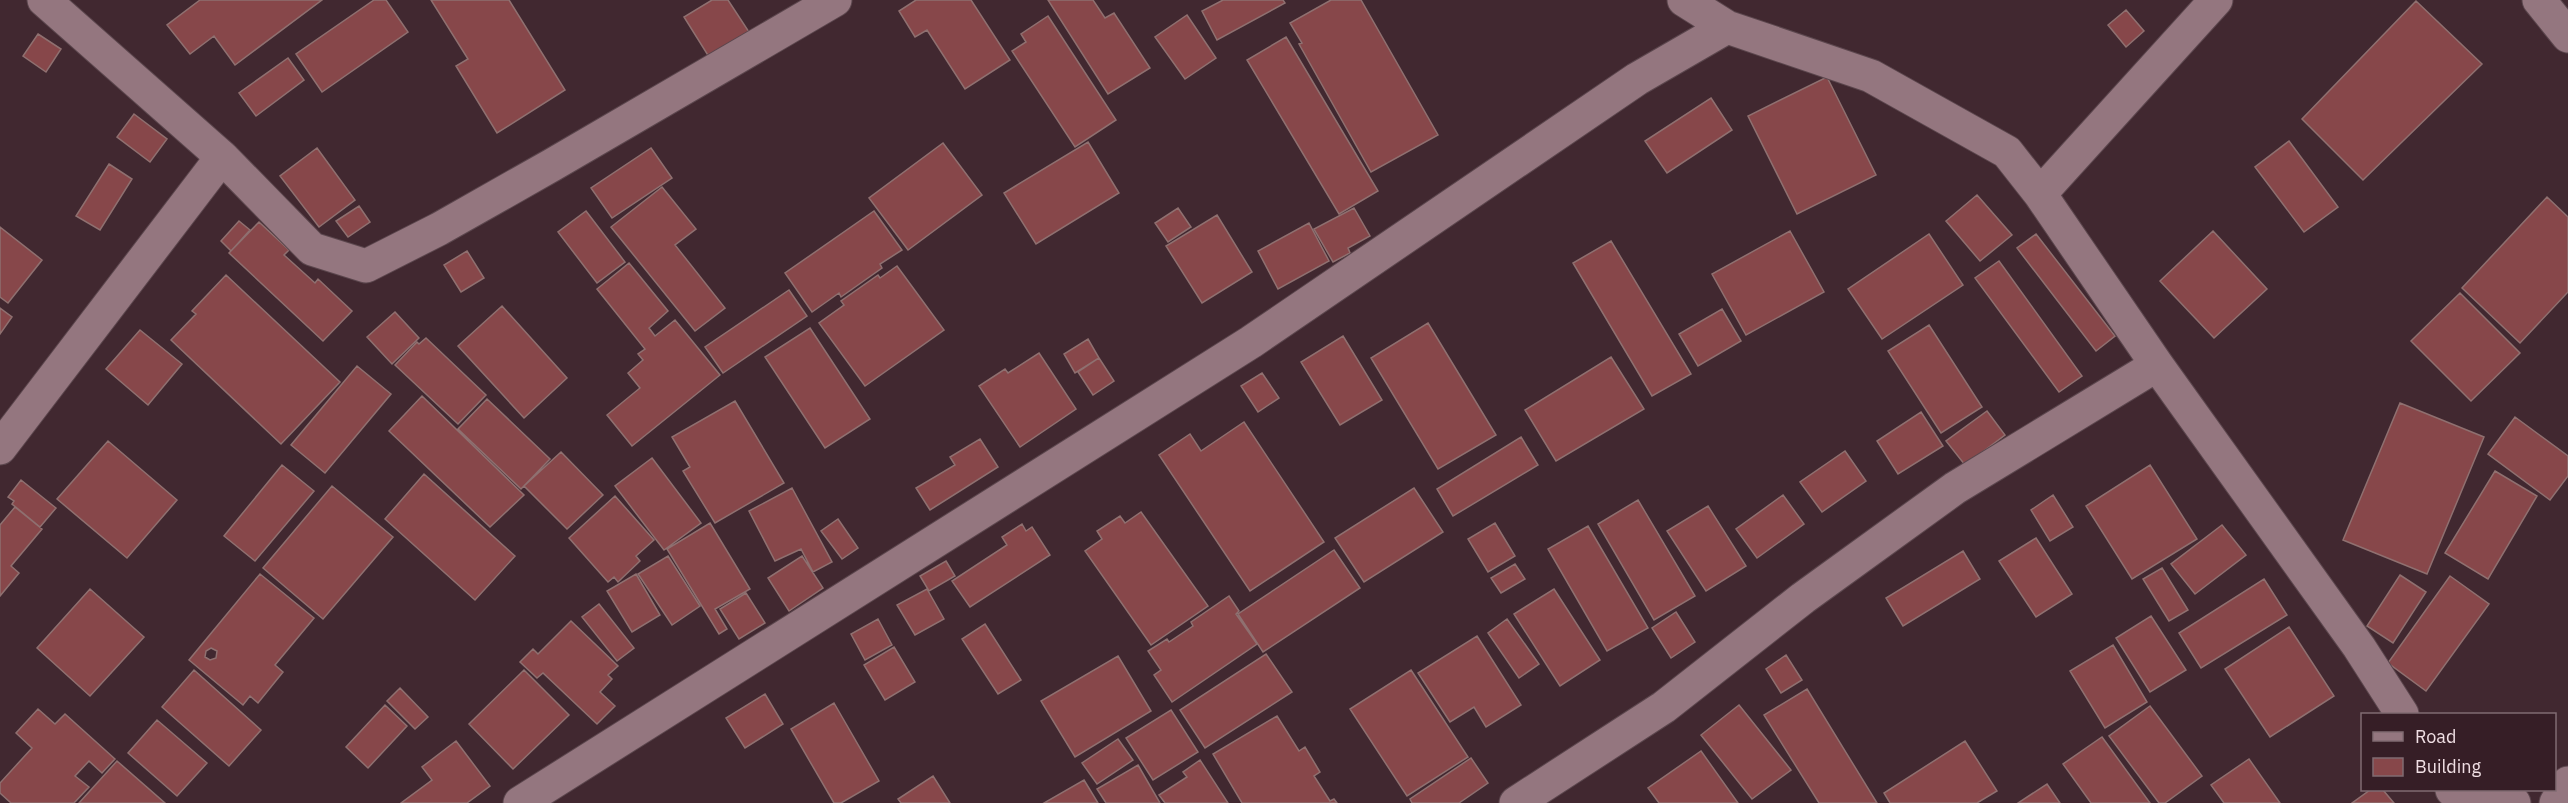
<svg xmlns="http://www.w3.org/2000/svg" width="2568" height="803" viewBox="0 0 2568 803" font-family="'IBM Plex Sans',sans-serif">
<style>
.building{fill:#87474a;stroke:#8f7070;stroke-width:1.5;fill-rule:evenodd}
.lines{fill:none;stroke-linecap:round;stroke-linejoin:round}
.street-casing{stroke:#5b464d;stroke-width:35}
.street{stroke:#94767f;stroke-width:33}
</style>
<rect width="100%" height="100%" fill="#412830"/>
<path class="building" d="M200,0H322L235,65L214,36L190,54L167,25Z
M374,0H386L408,32L322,92L296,54Z
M431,0H509L565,90L497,133L456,66L468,59Z
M712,0H728L749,32L709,57L684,17Z
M916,0H971L1010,60L965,89L927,30L915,37L899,11Z
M1048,0H1093L1105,18L1114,13L1150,68L1108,94Z
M1223,0H1283L1285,3L1217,40L1202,11Z
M1331,0H1361L1438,135L1371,172L1299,44L1302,43L1290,23Z
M2416,1L2482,64L2363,180L2302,119Z
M2126,10L2144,31L2126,47L2108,25Z
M1187,15L1216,58L1185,79L1155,37Z
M1048,16L1116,120L1075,147L1012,51L1026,42L1021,34Z
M38,34L61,49L46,72L23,56Z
M1286,37L1378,191L1339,214L1247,60Z
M288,58L304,80L256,116L239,93Z
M1827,77L1876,175L1797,214L1748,116Z
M1711,98L1732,130L1667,173L1645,141Z
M134,114L167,139L150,162L117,137Z
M2289,141L2338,207L2304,232L2255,167Z
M1088,142L1119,193L1036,244L1004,193Z
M943,143L982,195L908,250L869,198Z
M317,148L355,200L319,227L280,176Z
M651,148L672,178L612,218L591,188Z
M109,164L132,179L100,230L76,216Z
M662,187L696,229L675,245L725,308L695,331L611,227Z
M1977,195L2012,235L1980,261L1946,221Z
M2547,197L2568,217V292L2520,343L2462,288Z
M359,206L370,222L348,237L336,221Z
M1178,208L1191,227L1168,242L1155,223Z
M1354,208L1370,236L1348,248L1350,253L1333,262L1314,229Z
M586,211L625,262L597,283L558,232Z
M874,211L902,250L880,264L882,268L841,297L839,293L812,312L785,273Z
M1217,215L1252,272L1202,303L1166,246Z
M239,221L250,230L231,251L221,241Z
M259,222L289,250L284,255L315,283L318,279L352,311L323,341L229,253Z
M1309,223L1329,261L1278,289L1258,251Z
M0,227L42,260L8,303L0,297Z
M1790,231L1824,292L1746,335L1712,274Z
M2213,231L2267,289L2214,338L2160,281Z
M1929,234L1963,285L1882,339L1848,289Z
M2036,234L2115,336L2096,351L2017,248Z
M1611,241L1691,374L1652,396L1573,263Z
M467,251L484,278L461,292L444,265Z
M1999,261L2082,376L2059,392L1975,278Z
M629,263L668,311L649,328L655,336L675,320L720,375L632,446L607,415L640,388L628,373L643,360L638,354L645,349L597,289Z
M897,266L944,330L865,386L819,323L844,305L841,301L878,275L880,278Z
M226,275L340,382L281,444L171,340L196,314L192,311Z
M789,290L807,316L723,373L705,347Z
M2460,293L2520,353L2471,401L2411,341Z
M502,306L567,378L524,418L458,346Z
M0,308L12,317L0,334Z
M1722,309L1741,341L1698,366L1679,334Z
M395,312L419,338L392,364L367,337Z
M1428,323L1496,435L1438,469L1371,358Z
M1929,325L1982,407L1941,433L1888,351Z
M810,328L870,419L825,448L765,357Z
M140,330L182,364L148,405L106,369Z
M1343,336L1382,400L1340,425L1301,362Z
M426,338L486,395L458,424L395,365L417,342L419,344Z
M1088,339L1099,358L1075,373L1064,354Z
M1039,353L1076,409L1020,447L979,386L1005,369L1008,373Z
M1611,357L1644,409L1556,461L1525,410Z
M1099,358L1114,381L1093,395L1078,372Z
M357,366L391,394L325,473L291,445Z
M1262,373L1279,398L1258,412L1241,386Z
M422,396L524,495L490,527L389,431Z
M487,399L550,459L521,489L458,429Z
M735,401L784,483L715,523L683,471L690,467L672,437Z
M2400,403L2484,437L2427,574L2343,540Z
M1987,411L2005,435L1965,465L1946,441Z
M1921,412L1943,446L1898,474L1877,441Z
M2515,417L2568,456V476L2550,500L2488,454Z
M1244,422L1324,542L1250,591L1159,455L1190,434L1201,451Z
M1521,437L1538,465L1453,516L1437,489Z
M980,439L998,467L930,510L916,488L955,465L950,457Z
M108,441L177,500L127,558L57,499Z
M1845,451L1866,481L1822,512L1800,482Z
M561,452L603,495L567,529L524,486Z
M652,458L701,523L664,550L615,486Z
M282,465L314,491L255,561L224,536Z
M2150,465L2197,539L2132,579L2086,506Z
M2495,471L2537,496L2488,579L2445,553Z
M424,474L515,556L475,600L385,519Z
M21,480L56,508L40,527L12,504L14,501L8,497Z
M332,486L393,537L323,619L263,568Z
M792,488L832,562L813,572L801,549L775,561L749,511Z
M1414,488L1443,532L1364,582L1335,538Z
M1783,495L1804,524L1757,558L1736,529Z
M2053,495L2073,527L2050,541L2031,510Z
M615,496L654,540L636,556L640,561L618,582L614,577L608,582L569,538Z
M1638,500L1695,596L1654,620L1598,524Z
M1708,506L1746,566L1706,591L1667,531Z
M15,507L42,529L11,566L19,573L0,596V525Z
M1141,512L1208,606L1151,645L1085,551L1102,539L1097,531L1120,516L1125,523Z
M838,519L858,548L842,559L821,531Z
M710,523L750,589L715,609L727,629L719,634L667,549Z
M1495,523L1515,556L1488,572L1468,539Z
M1022,524L1026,531L1032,527L1050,555L970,607L952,581L1007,545L1002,537Z
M2222,525L2246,555L2195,594L2171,564Z
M1588,526L1648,628L1607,651L1548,549Z
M2036,538L2072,594L2036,617L1999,561Z
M1334,550L1360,588L1263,652L1238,614Z
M1963,551L1980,579L1903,626L1886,598Z
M668,556L700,606L672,625L638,574Z
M802,556L823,588L789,611L768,578Z
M946,561L955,576L929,591L920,576Z
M1515,564L1525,579L1501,593L1491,578Z
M2162,568L2188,610L2169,621L2143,579Z
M260,574L314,618L275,665L283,672L258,703L250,696L243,705L189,660ZM211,648L217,651L216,658L210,660L205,657L206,651Z
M636,574L660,615L632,632L607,591Z
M2400,575L2426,592L2393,643L2367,626Z
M2450,576L2489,604L2426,691L2388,663Z
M2264,579L2287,615L2201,668L2179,633Z
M90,589L144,637L90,696L37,648Z
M927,589L944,619L915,635L897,605Z
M1554,589L1600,660L1560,686L1514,614Z
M746,593L765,623L739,639L720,609Z
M1229,596L1239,611L1236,614L1257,644L1172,702L1154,675L1161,670L1148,651L1167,639L1169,642L1193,626L1191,622Z
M599,604L634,648L617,661L582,617Z
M1676,612L1695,642L1671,658L1652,628Z
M2151,616L2186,670L2150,692L2116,638Z
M878,619L892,645L865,660L851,634Z
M1507,619L1539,664L1519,678L1488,633Z
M571,621L618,666L608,675L612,679L600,692L615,706L597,724L543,673L537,678L520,662L533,649L538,654Z
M985,624L1021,680L998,694L962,639Z
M2289,627L2334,696L2270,737L2225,669Z
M1477,636L1521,705L1486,727L1474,707L1450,722L1418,673Z
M2113,645L2147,702L2105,728L2070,671Z
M894,647L915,682L885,700L864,665Z
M1266,654L1292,692L1205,748L1180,710Z
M1786,655L1802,680L1781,693L1766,669Z
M1118,656L1151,711L1075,757L1041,701Z
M194,670L261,730L229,766L162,707Z
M524,670L569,715L513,769L469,724Z
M1411,670L1468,757L1407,796L1350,709Z
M400,688L428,717L415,729L387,701Z
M1807,689L1877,803H1819L1764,715Z
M765,694L783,724L745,748L726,718Z
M834,703L879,781L841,803H834L791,729Z
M385,705L407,726L368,768L346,747Z
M1739,705L1791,770L1752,799L1701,735Z
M2150,706L2202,776L2165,803H2159L2109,736Z
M38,709L55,724L65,714L115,759L102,773L89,761L75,776L89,787L74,803H11L0,793V783L32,748L16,733Z
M1171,710L1198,752L1153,780L1126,738Z
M1277,716L1299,751L1305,747L1320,772L1314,776L1330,801L1334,799L1337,803H1242L1213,754Z
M157,720L207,763L177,796L128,753Z
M2102,737L2150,803H2091L2063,764Z
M1118,739L1133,760L1097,784L1082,763Z
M456,741L490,786L467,803H401L432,780L422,767Z
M1965,741L1997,791L1977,803H1890L1884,793Z
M1701,751L1738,803H1659L1648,788Z
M1471,758L1488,783L1459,803H1412L1410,799Z
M2249,759L2280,803H2224L2211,785Z
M1200,760L1228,803H1165L1159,795L1187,777L1183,772Z
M117,761L165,803H79Z
M1138,765L1160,803H1106L1097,789Z
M933,776L950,803H901L898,799Z
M1084,780L1098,803H1044Z
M2047,784L2060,803H2018Z
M2370,790H2383L2394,803H2352Z"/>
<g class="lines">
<g class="street-casing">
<path id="street" d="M44,0L222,157L312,249L366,266L439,229L552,165L835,0
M1684,0L1727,27L1871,76L2007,152L2040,194L2157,365L2359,647L2402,714
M2539,0L2568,36
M2040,194L2216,0
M0,448L222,157
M2452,790L2514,803
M520,803L1251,342L1637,79L1727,27
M1516,803L1664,707L1803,598L1955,488L2157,365
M2556,803L2568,783"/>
</g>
<use href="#street" class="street"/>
</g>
<rect x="2361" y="713" width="195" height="78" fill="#361e26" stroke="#806b72" stroke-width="1.5"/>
<rect x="2373" y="732" width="30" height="9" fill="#94767f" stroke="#806b72" stroke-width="1.5"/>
<text x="2415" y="743" font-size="18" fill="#f0dfe4">Road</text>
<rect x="2373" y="758" width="30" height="18" fill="#87474a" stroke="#806b72" stroke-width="1.5"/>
<text x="2415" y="773" font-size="18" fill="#f0dfe4">Building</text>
</svg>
